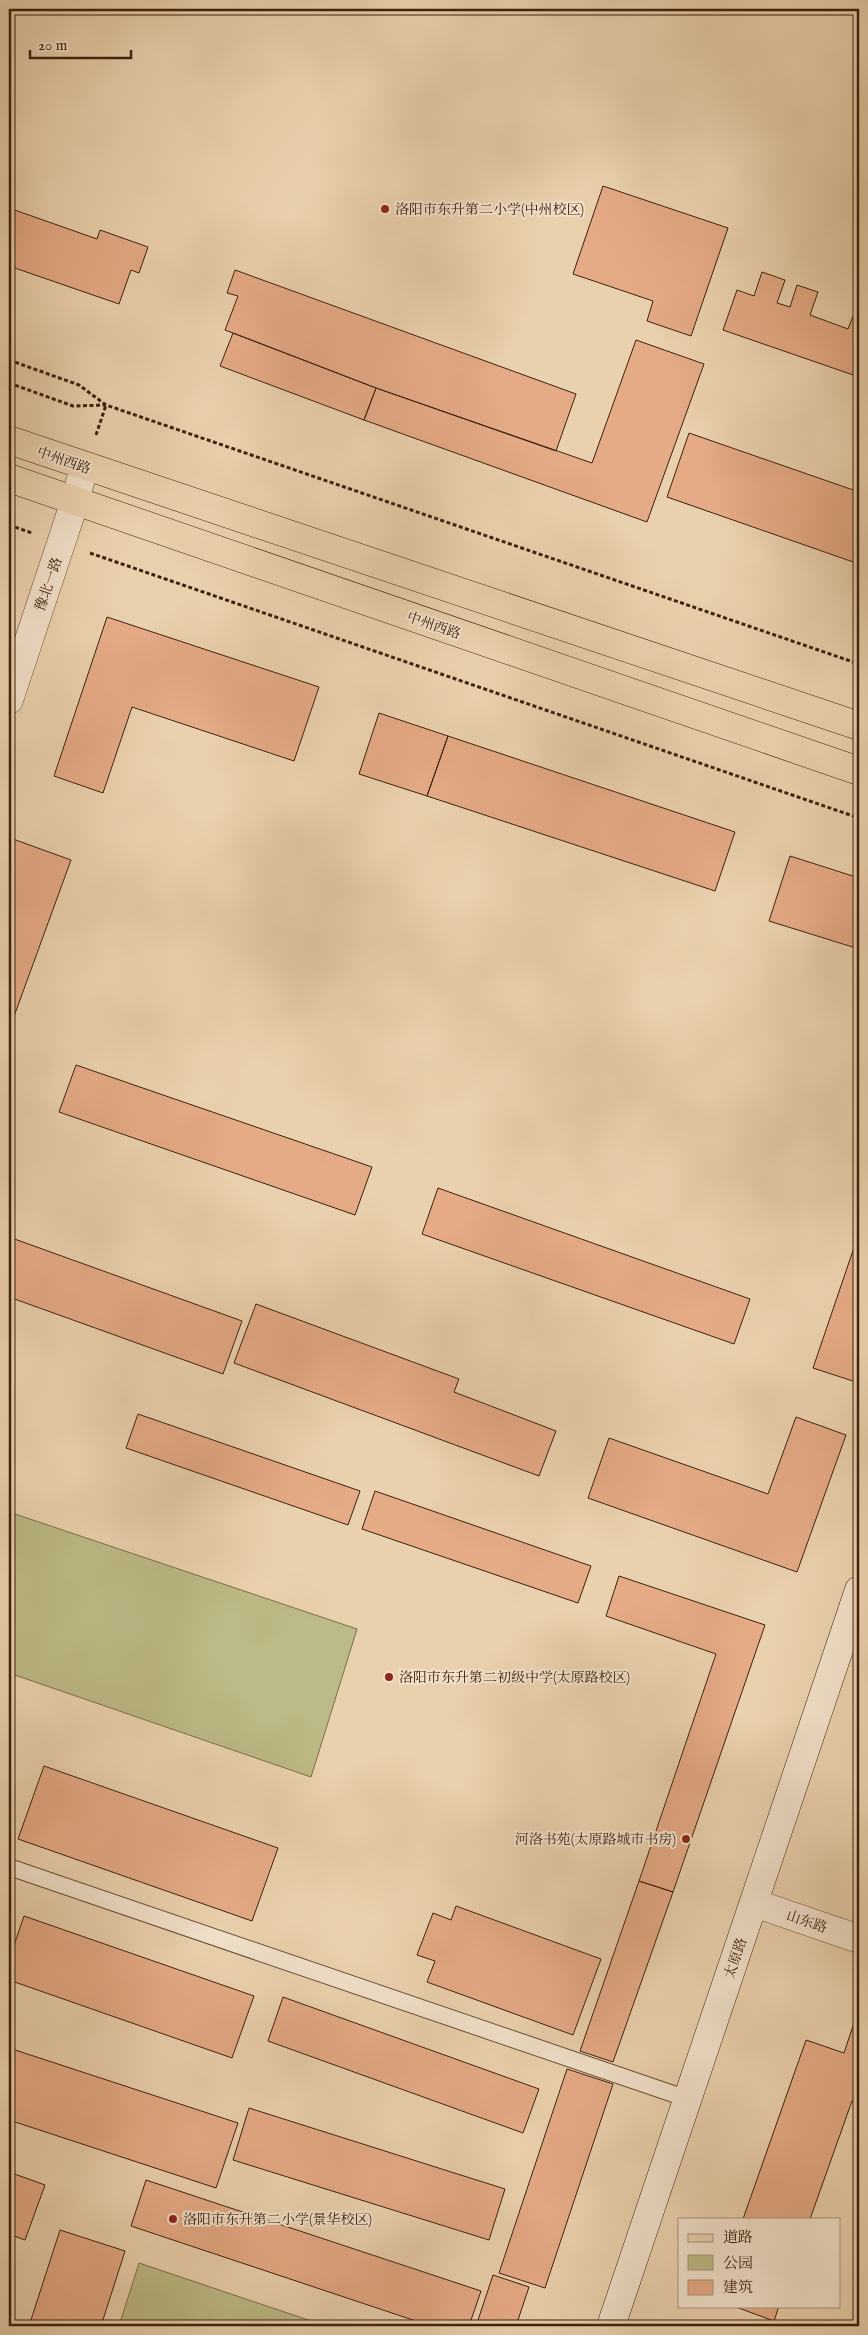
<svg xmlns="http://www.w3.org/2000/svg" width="868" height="2335" viewBox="0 0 868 2335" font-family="'IM FELL English','Noto Serif SC',serif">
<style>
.green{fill:#bcba86;stroke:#7d6e4a}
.building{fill:#e5aa86;stroke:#3e210f}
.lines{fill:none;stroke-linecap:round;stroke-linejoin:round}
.lane-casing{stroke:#694d36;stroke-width:18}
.street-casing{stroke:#694d36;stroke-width:29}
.secondary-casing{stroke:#3e210f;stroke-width:29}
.primary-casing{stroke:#3e210f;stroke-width:29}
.path{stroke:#3e210f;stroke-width:3;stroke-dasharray:4 2.5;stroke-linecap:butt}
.lane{stroke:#f1e1ca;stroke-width:16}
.street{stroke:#f1e1ca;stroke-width:28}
.secondary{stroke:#f1e1ca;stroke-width:28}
.primary{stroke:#ead1ad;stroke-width:28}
.poi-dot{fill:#8f2418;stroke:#f1e1ca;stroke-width:2}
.labels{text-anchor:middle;stroke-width:4;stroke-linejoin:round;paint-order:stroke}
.poi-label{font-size:14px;fill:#3e210f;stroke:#f1e1ca;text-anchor:start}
.street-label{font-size:14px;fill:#3e210f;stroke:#f1e1ca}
</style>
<rect width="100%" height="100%" fill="#ead1ad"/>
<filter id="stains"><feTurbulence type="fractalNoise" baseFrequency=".004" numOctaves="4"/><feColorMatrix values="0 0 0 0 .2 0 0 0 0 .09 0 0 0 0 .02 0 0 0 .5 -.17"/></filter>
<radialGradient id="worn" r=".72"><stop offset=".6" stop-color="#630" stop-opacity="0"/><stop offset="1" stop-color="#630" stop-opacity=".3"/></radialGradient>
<path class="green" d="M9,1512L357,1629L311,1777L9,1673Z
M139,2263L326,2326H119Z"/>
<path class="building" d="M603,186L728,228L691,336L647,321L653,301L573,274Z
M9,208L97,239L100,230L148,247L139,273L131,270L119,304L9,266Z
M235,270L576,394L556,451L376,388L225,330L238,296L227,293Z
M762,272L785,280L777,303L790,307L797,285L818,292L810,315L848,329L857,306L859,307V377L723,330L737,290L754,296Z
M233,333L376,388L364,420L220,366Z
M636,340L704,364L647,522L364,420L376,388L592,463Z
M689,433L859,492V564L667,497Z
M107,617L319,687L294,761L132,707L103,793L54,776Z
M379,713L448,736L427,796L359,774Z
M448,736L735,832L715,891L427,796Z
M13,839L71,860L9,1030V851Z
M790,856L859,878V949L769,921Z
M76,1065L372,1167L355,1215L59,1112Z
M438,1188L750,1299L734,1344L422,1234Z
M859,1233V1383L813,1368Z
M9,1237L242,1321L223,1374L9,1297Z
M256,1304L459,1379L454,1392L556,1431L539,1476L234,1363Z
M138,1414L360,1491L348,1525L126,1448Z
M796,1417L846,1435L797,1572L588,1498L609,1438L768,1494Z
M375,1491L591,1566L578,1603L362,1529Z
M619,1576L765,1625L673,1892L639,1881L716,1654L606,1616Z
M44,1766L278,1848L252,1921L18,1839Z
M639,1881L673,1892L613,2062L580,2051Z
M456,1906L601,1959L573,2035L427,1982L435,1961L417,1955L433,1913L451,1920Z
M24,1916L254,1996L232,2058L9,1980V1960Z
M283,1997L539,2089L523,2133L268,2041Z
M859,2008V2103L852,2101L810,2219H743L806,2040L844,2053Z
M9,2048L238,2123L216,2188L9,2120Z
M567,2069L613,2084L545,2288L499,2273Z
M249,2108L505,2189L489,2240L233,2160Z
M9,2172L45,2185L25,2240L9,2234Z
M146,2180L481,2291L469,2326H431L131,2226Z
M60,2230L125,2251L101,2326H29Z
M493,2275L529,2287L516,2326H476Z
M733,2306H779L774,2321Z"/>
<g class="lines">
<g class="lane-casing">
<path id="lane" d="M9,1867L688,2099"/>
</g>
<g class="street-casing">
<path id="street" d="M9,700L75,501L84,467
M754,1903L859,1939"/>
</g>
<g class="secondary-casing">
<path id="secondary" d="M611,2326L859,1590"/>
</g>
<g class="primary-casing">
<path id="primary" d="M9,440L859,726
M9,478L859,771"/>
</g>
<path class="path" d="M9,360L79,385L106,405L859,664
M9,383L73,406L106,405
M96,435L106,405
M9,525L32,533
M90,553L859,818"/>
<use href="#lane" class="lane"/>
<use href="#street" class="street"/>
<use href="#secondary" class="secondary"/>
<use href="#primary" class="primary"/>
</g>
<g class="poi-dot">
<circle cx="385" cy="209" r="5"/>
<circle cx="389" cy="1677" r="5"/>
<circle cx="686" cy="1839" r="5"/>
<circle cx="173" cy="2219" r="5"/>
</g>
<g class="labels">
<g class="poi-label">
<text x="395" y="214">洛阳市东升第二小学(中州校区)</text>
<text x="399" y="1682">洛阳市东升第二初级中学(太原路校区)</text>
<text x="676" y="1844" text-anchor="end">河洛书苑(太原路城市书房)</text>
<text x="183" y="2224">洛阳市东升第二小学(景华校区)</text>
</g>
<g class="street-label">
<text transform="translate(64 460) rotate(19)" y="5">中州西路</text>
<text transform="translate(48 584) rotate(-71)" y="5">豫北一路</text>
<text transform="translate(434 625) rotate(19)" y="5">中州西路</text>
<text transform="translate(807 1921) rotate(19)" y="5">山东路</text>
<text transform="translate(735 1958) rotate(-71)" y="5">太原路</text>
</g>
</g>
<rect width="868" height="2335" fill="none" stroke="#ead1ad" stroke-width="30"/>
<rect x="10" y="10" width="848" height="2315" fill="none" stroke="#3e210f" stroke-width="2.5"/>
<rect x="15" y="15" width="838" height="2305" fill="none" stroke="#3e210f"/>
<rect x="678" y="2218" width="162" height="90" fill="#f1e1ca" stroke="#a9947f"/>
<rect x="688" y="2234" width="25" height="8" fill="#ead1ad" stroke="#a9947f"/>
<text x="723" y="2242" font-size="15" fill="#3e210f">道路</text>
<rect x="688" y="2255" width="25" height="15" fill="#bcba86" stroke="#a9947f"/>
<text x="723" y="2268" font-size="15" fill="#3e210f">公园</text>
<rect x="688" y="2280" width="25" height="15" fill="#e5aa86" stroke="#a9947f"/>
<text x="723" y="2292" font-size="15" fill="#3e210f">建筑</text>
<path d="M30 50v8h101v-8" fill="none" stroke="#3e210f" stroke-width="2.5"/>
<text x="38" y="50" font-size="15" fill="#3e210f" stroke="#f1e1ca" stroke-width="4" paint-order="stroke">20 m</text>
<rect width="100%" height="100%" filter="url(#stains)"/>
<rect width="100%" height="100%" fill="url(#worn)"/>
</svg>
